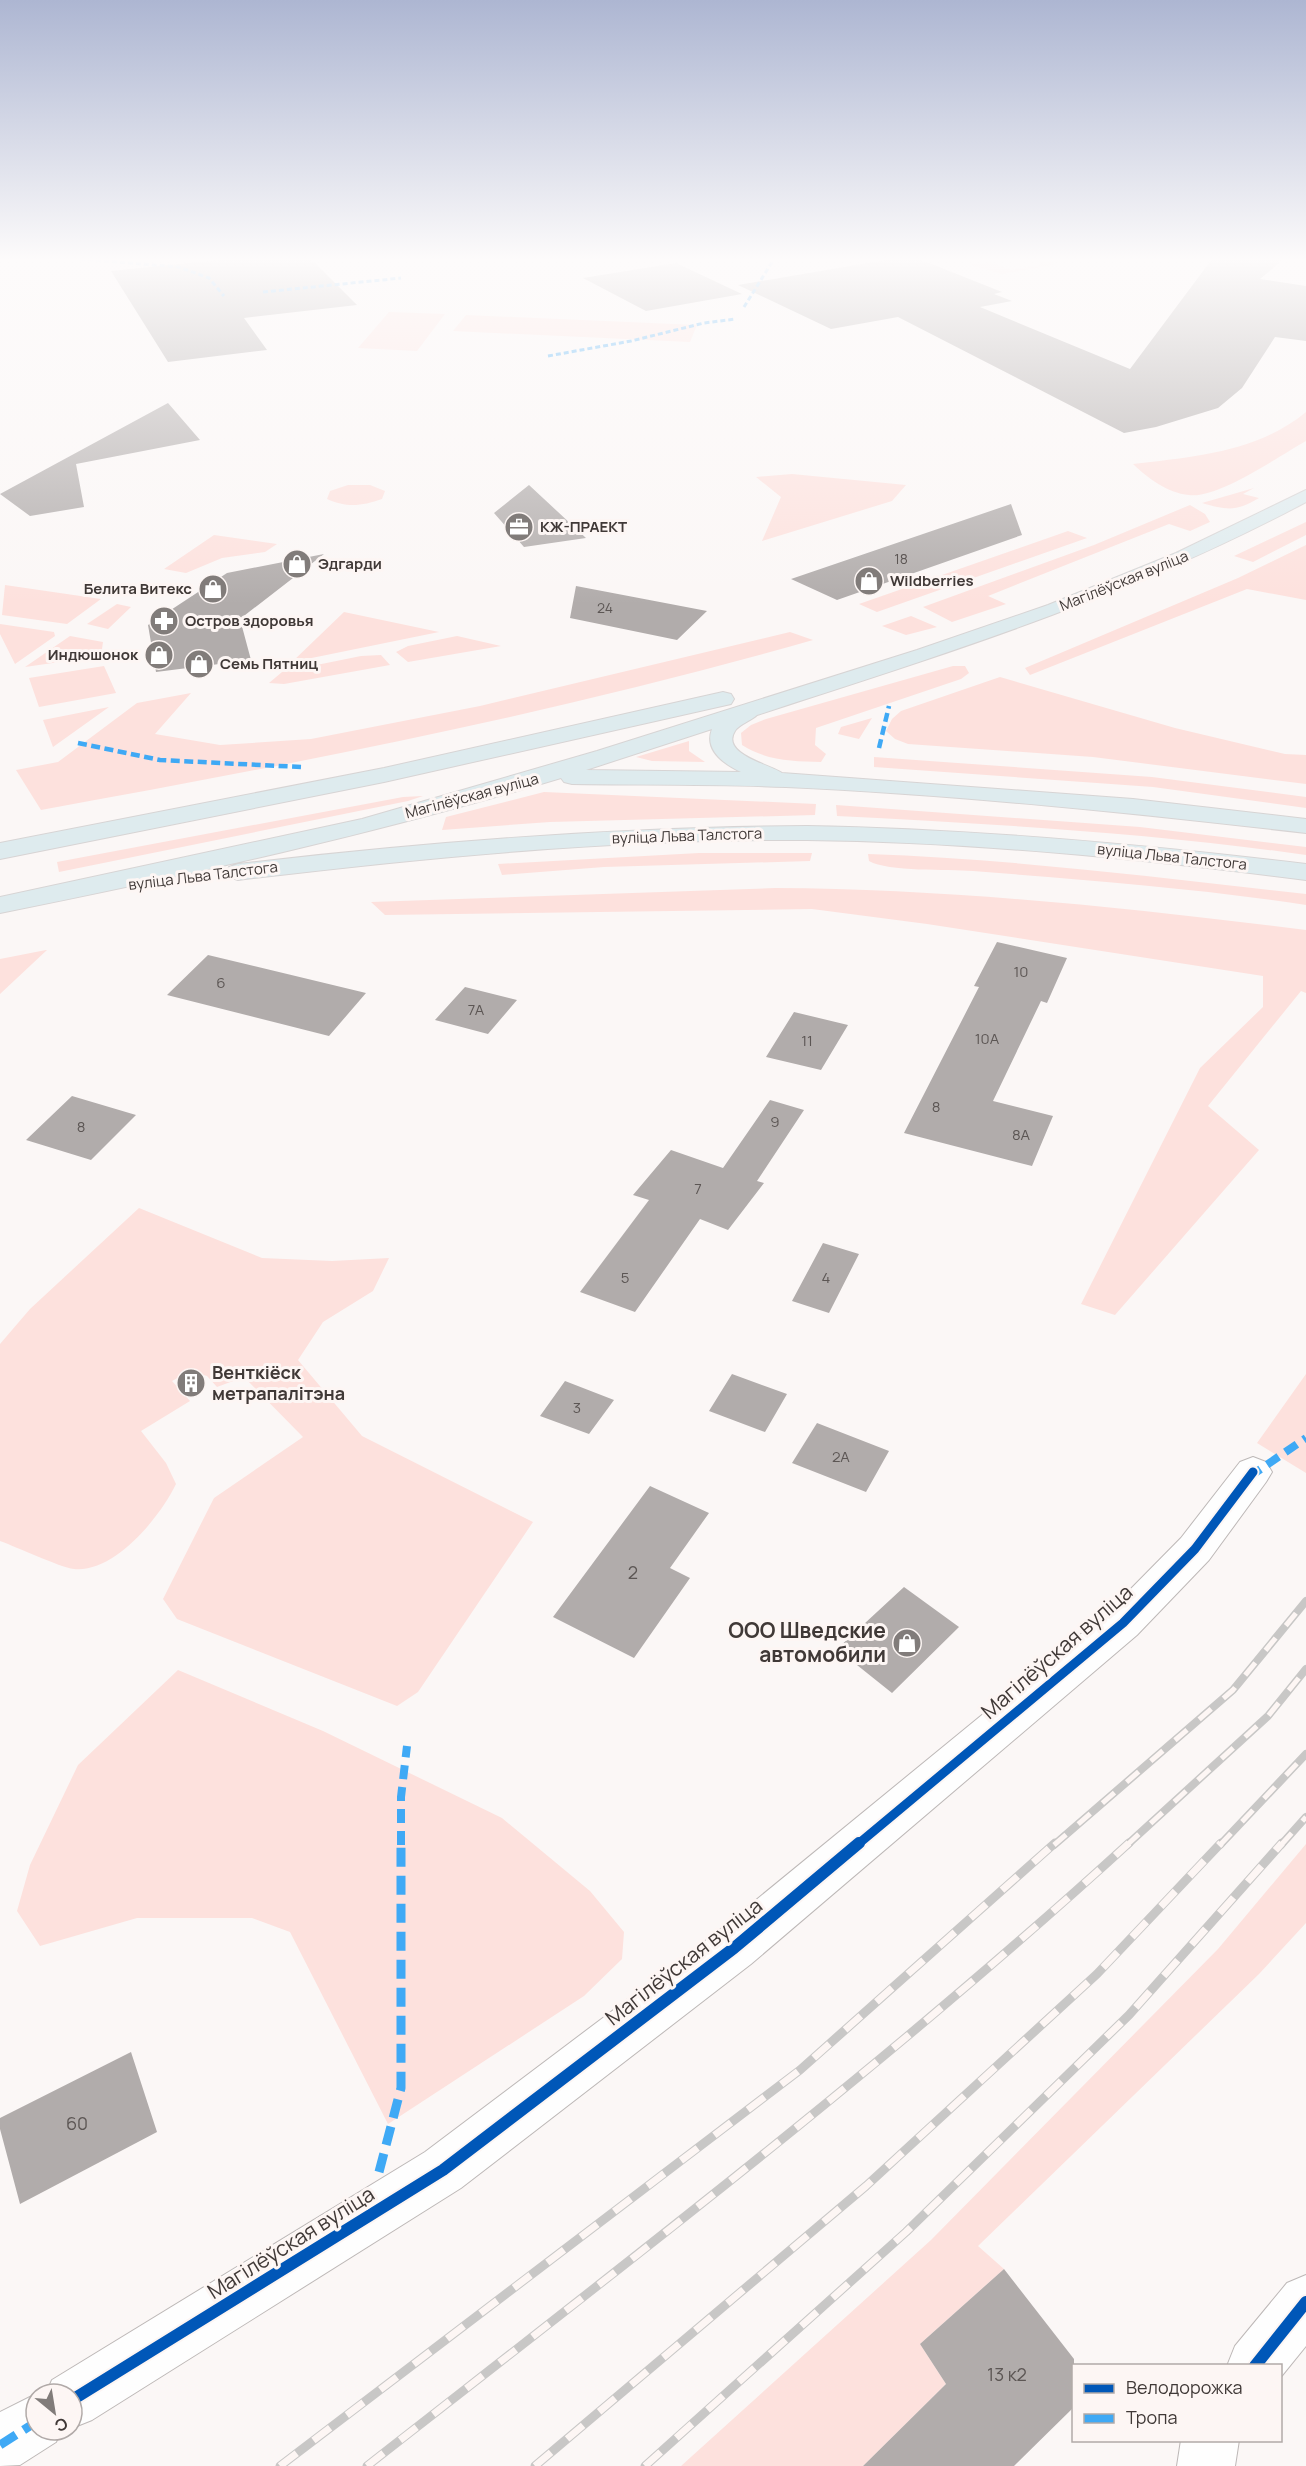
<svg xmlns="http://www.w3.org/2000/svg" width="1306" height="2466" viewBox="0 0 1306 2466" font-family="Manrope,sans-serif">
<style>
.green{fill:#fde1dd}
.building{fill:#b1acab}
.lines{fill:none;stroke-linecap:round;stroke-linejoin:round}
.minor-casing{stroke:#bdb8b7;stroke-width:2}
.major-casing{stroke:#d7d4d4;stroke-width:2}
.minor{fill:#fefefe;fill-rule:evenodd}
.major{fill:#deebee;fill-rule:evenodd}
.rail-far1-casing{stroke:#c8c7c6;stroke-width:8}
.rail-casing{stroke:#c8c7c6;stroke-width:9}
.rail-far1{stroke:#fdf6f4;stroke-width:5;stroke-dasharray:16;stroke-linecap:butt}
.rail{stroke:#fdf6f4;stroke-width:7;stroke-dasharray:21;stroke-linecap:butt}
.quiet-far3{stroke:#3fa9f5;stroke-width:3;stroke-dasharray:5 3;stroke-linecap:butt}
.quiet-far2{stroke:#3fa9f5;stroke-width:4.5;stroke-dasharray:9 4.5;stroke-linecap:butt}
.quiet-far1{stroke:#3fa9f5;stroke-width:8;stroke-dasharray:14 8;stroke-linecap:butt}
.quiet{stroke:#3fa9f5;stroke-width:9;stroke-dasharray:19 9;stroke-linecap:butt}
.cycleway-far1-casing{stroke:#fdf6f4;stroke-width:13}
.cycleway-casing{stroke:#fdf6f4;stroke-width:16}
.cycleway-far1{stroke:#0057b8;stroke-width:9}
.cycleway{stroke:#0057b8;stroke-width:12}
.labels{text-anchor:middle;stroke-width:6;stroke-linejoin:round;paint-order:stroke}
.far-number-label{font-size:14px;fill:#5c5654}
.far-poi-label{font-size:15px;font-weight:bold;fill:#403937;stroke:#fdf6f4;text-anchor:start}
.far-street-label{font-size:15px;fill:#403937;stroke:#fdf6f4}
.number-label{font-size:15px;fill:#5c5654}
.poi-label{font-size:18px;font-weight:bold;fill:#403937;stroke:#fdf6f4;text-anchor:start}
.near-number-label{font-size:18px;fill:#5c5654}
.near-poi-label{font-size:21px;font-weight:bold;fill:#403937;stroke:#fdf6f4;text-anchor:end}
.near-street-label{font-size:21px;fill:#403937;stroke:#fdf6f4}
</style>
<rect width="100%" height="100%" fill="#fbf7f6"/>
<path class="green" d="M1037,259H1054V265L1002,274L971,265L989,262L1011,270L1040,265Z
M389,312L445,314L417,351L358,348Z
M466,315L697,325L690,342L453,331Z
M1306,412V441C1279,456 1218,499 1189,495C1167,493 1148,478 1133,464C1193,457 1258,452 1306,412Z
M792,474L906,485L892,501L762,541L781,497L756,477Z
M348,485H370L385,491L382,499C362,506 347,508 327,499L330,491Z
M1254,488L1243,494L1259,498C1236,512 1227,510 1202,503Z
M1190,505L1205,514L1210,522L1190,531L1169,524L988,596L1006,604L952,622L923,607L1094,545Z
M1306,522V535L1253,562L1234,556Z
M1068,531L1087,538L877,612L859,604Z
M214,535L277,544L265,552L222,558L186,573L164,569Z
M1306,545V600L1247,589L1030,675L1025,668L1238,578Z
M5,585L101,599L67,624L2,615Z
M117,604L131,607L108,629L87,624Z
M344,612L439,632L292,662Z
M911,616L937,627L906,635L882,626Z
M0,624L54,632L55,636L15,664L0,634Z
M790,632L813,640C559,713 300,763 41,810L16,770L58,762L137,703L191,693L155,734L220,745L311,739L480,706Z
M70,636L103,642L101,656L25,667Z
M457,636L501,646L408,662L396,652L408,646Z
M381,655L390,665L284,684L269,683L282,672L361,656Z
M104,666L116,693L39,707L29,678Z
M953,666H965L969,673L961,679L816,728L815,745L826,754L821,762C793,761 767,761 742,745L741,733L751,725L766,719Z
M1000,677L1175,728L1285,754L1306,755V784L1093,757L908,744L895,739L886,731L892,719L901,711Z
M109,707L53,747L43,720Z
M872,718L859,739L838,734L841,727Z
M689,741V751L705,762L652,761L636,757Z
M874,757L1152,777L1306,797V808L1153,787L874,767Z
M544,792L816,804L815,815L550,822L442,830L446,817Z
M423,796L408,801L59,872L57,862L403,797Z
M836,805L1140,827L1306,847V855C1151,833 994,824 837,816Z
M699,853H812L810,861L604,867L502,875L498,864Z
M868,854C1012,859 1154,877 1297,893L1306,894V905C1196,888 1084,880 973,871C948,869 888,872 869,861Z
M775,888C953,889 1130,908 1306,930V993L1301,991L1208,1106L1259,1150L1115,1315L1081,1304L1200,1068L1263,1007V976L927,924L812,909L385,915L371,902Z
M46,950H47L0,994V959Z
M139,1208L262,1258L332,1261L389,1258L373,1291L323,1322L298,1360L362,1436L533,1522L418,1692L397,1706L177,1619L163,1599L214,1498L303,1437L244,1377L217,1387L207,1376L190,1371L172,1381L190,1401L141,1431L166,1463L176,1484C160,1517 115,1573 74,1569C59,1567 17,1547 0,1541V1344L30,1309Z
M1306,1374V1473L1257,1443Z
M178,1670L323,1731L502,1818L590,1891L624,1932L622,1959L584,1996L388,2124L290,1932L252,1918H137L40,1946L17,1911L30,1865L78,1765Z
M1306,1844V1923L1259,1974L978,2246L1004,2269L920,2344L946,2384L863,2466H681L931,2240L1218,1949Z"/>
<path class="building" d="M227,259H311L357,305L244,318L267,350L168,362L111,271Z
M891,259H919L1002,292L994,294L1012,301L980,307L1130,369L1212,259H1284L1260,279L1306,286V341L1275,337L1242,388L1218,408L1156,427L1124,433L898,317L831,329L738,285Z
M676,263L742,294L646,311L583,278Z
M168,403L200,440L76,464L84,507L30,516L0,494Z
M529,485L586,538L524,547L494,513Z
M1011,504L1022,535L837,600L791,579Z
M324,554L240,619L251,660L156,672L148,625L227,573Z
M576,586L707,611L677,640L570,618Z
M997,942L1067,958L1047,1003L1041,1001L993,1101L1053,1116L1032,1166L904,1133L979,987L974,986Z
M208,955L366,993L329,1036L167,995Z
M465,987L517,1000L488,1034L435,1020Z
M794,1012L848,1025L821,1070L766,1057Z
M72,1096L136,1115L91,1160L26,1140Z
M770,1100L804,1110L757,1181L764,1183L728,1230L700,1219L635,1312L580,1292L649,1200L633,1195L671,1150L723,1168Z
M823,1243L859,1254L829,1313L792,1301Z
M732,1374L787,1394L765,1432L709,1411Z
M565,1381L614,1400L589,1434L540,1416Z
M817,1423L889,1451L866,1492L792,1463Z
M650,1486L709,1513L670,1568L690,1578L634,1658L553,1617Z
M904,1587L959,1627L892,1693L837,1649Z
M131,2052L157,2132L20,2204L0,2129V2118Z
M1004,2269L1074,2359V2407L1014,2466H863L946,2384L920,2344Z"/>
<g class="lines">
<g class="minor-casing">
<path id="minor" d="M1253,1457L1266,1462L1272,1472L1266,1482L1209,1560L1137,1635L751,1964L461,2188L92,2420L72,2428V2394H46L52,2380L425,2152L717,1932L1109,1611L1181,1538L1240,1462Z
M1306,2275V2346L1280,2378V2366H1227L1235,2346L1287,2283Z
M36,2394V2430H61L56,2442L20,2465L0,2466V2412Z
M1181,2440H1239L1235,2466H1177Z"/>
</g>
<g class="major-casing">
<path id="major" d="M1306,490V502C1131,596 945,654 757,715C751,721 739,724 735,731C720,754 771,765 782,773L1133,799L1306,819V833C1133,813 960,795 786,787C715,784 643,785 572,784L564,782L561,778C376,834 189,875 0,913V897L362,819L597,751L917,650L1048,605L1176,553ZM712,729C704,750 724,764 741,772L586,770Z
M723,692L731,694L734,699L731,704L384,782L0,859V843L384,768Z
M807,826C974,829 1140,844 1306,864V880C1140,859 974,842 807,840C617,839 427,857 238,880L229,877L225,872L229,867L238,864C427,842 616,827 807,826Z"/>
</g>
<use href="#minor" class="minor"/>
<use href="#major" class="major"/>
<g class="rail-far1-casing">
<path id="rail-far1" d="M1054,1845L1233,1690L1306,1601
M1127,1845L1268,1716L1306,1669
M1220,1845L1306,1754
M1281,1845L1306,1817"/>
</g>
<g class="rail-casing">
<path id="rail" d="M280,2466L800,2070L1055,1843
M367,2466C625,2264 886,2065 1129,1843
M535,2466L866,2186L1097,1974L1221,1843
M645,2466L906,2232L1129,2015L1282,1843"/>
</g>
<use href="#rail-far1" class="rail-far1"/>
<use href="#rail" class="rail"/>
<path class="quiet-far3" d="M80,259L179,267L209,278L224,296
M263,292L401,278
M744,307L774,259
M548,356L631,341L704,323L736,319"/>
<path class="quiet-far2" d="M78,743L160,760L301,767
M879,748L889,706"/>
<path class="quiet-far1" d="M1249,1477L1306,1438
M401,1845V1797L407,1746"/>
<path class="quiet" d="M379,2172L401,2088V1843
M0,2445L36,2422"/>
<g class="cycleway-far1-casing">
<path id="cycleway-far1" d="M857,1845L1123,1623L1195,1549L1253,1472"/>
</g>
<g class="cycleway-casing">
<path id="cycleway" d="M1255,2366L1306,2302
M72,2400L443,2170L734,1948L859,1843"/>
</g>
<use href="#cycleway-far1" class="cycleway-far1"/>
<use href="#cycleway" class="cycleway"/>
</g>
<linearGradient id="sky" x2="0" y2="1"><stop stop-color="#adb6d2"/><stop offset="0.43" stop-color="#fdfbfb"/><stop offset="1" stop-color="#fdfbfb" stop-opacity="0"/></linearGradient>
<rect width="1306" height="604" fill="url(#sky)"/>
<defs>
<g id="office-disc" transform="scale(1.5)"><circle r="9.5" fill="#817c7a" stroke="#fdf6f4"/><path d="M-6-3h4V-5.5h4V-3h4V5H-6ZM-1-4.5V-3h2v-1.5ZM-6 0V1H6V0Z" fill="#fff"/></g>
<g id="shop-disc" transform="scale(1.5)"><circle r="9.5" fill="#817c7a" stroke="#fdf6f4"/><path d="M-5-2.5h2.3a2.7 3.5 0 0 1 5.4 0H5L5.5 6h-11ZM-1.5-2.5h3a1.5 2.3 0 0 0-3 0Z" fill="#fff"/></g>
<g id="pharmacy-disc" transform="scale(1.5)"><circle r="9.5" fill="#817c7a" stroke="#fdf6f4"/><path d="M-2-6h4v4h4v4h-4v4h-4v-4h-4v-4h4Z" fill="#fff"/></g>
<g id="building-disc" transform="scale(1.5)"><circle r="9.5" fill="#817c7a" stroke="#fdf6f4"/><path d="M-4-6H4V6H1V3H-1V6H-4ZM-2.5-4.3h1.7v1.8h-1.7ZM.8-4.3h1.7v1.8H.8ZM-2.5-1h1.7V.8h-1.7ZM.8-1h1.7V.8H.8Z" fill="#fff"/></g>
</defs>
<g fill-rule="evenodd">
<use href="#office-disc" x="519" y="527"/>
<use href="#shop-disc" x="297" y="564"/>
<use href="#shop-disc" x="869" y="581"/>
<use href="#shop-disc" x="213" y="589"/>
<use href="#pharmacy-disc" x="164" y="621"/>
<use href="#shop-disc" x="159" y="655"/>
<use href="#shop-disc" x="199" y="664"/>
<use href="#building-disc" x="191" y="1383"/>
<use href="#shop-disc" x="907" y="1643"/>
</g>
<g class="labels">
<g class="far-number-label">
<text x="901" y="564">18</text>
<text x="605" y="613">24</text>
</g>
<g class="far-poi-label">
<text x="540" y="532">КЖ-ПРАЕКТ</text>
<text x="318" y="569">Эдгарди</text>
<text x="890" y="586">Wildberries</text>
<text x="192" y="594" text-anchor="end">Белита Витекс</text>
<text x="185" y="626">Остров здоровья</text>
<text x="138" y="660" text-anchor="end">Индюшонок</text>
<text x="220" y="669">Семь Пятниц</text>
</g>
<g class="far-street-label">
<text transform="translate(1124 581) rotate(-22)" y="5">Магілёўская вуліца</text>
<text transform="translate(472 796) rotate(-15)" y="5">Магілёўская вуліца</text>
<text transform="translate(687 836) rotate(-2)" y="5">вуліца Льва Талстога</text>
<text transform="translate(1172 857) rotate(6)" y="5">вуліца Льва Талстога</text>
<text transform="translate(203 876) rotate(-7)" y="5">вуліца Льва Талстога</text>
</g>
<g class="number-label">
<text x="1021" y="977">10</text>
<text x="221" y="988">6</text>
<text x="476" y="1015">7А</text>
<text x="987" y="1044">10А</text>
<text x="807" y="1046">11</text>
<text x="936" y="1112">8</text>
<text x="775" y="1127">9</text>
<text x="81" y="1132">8</text>
<text x="1021" y="1140">8А</text>
<text x="698" y="1194">7</text>
<text x="625" y="1283">5</text>
<text x="826" y="1283">4</text>
<text x="577" y="1413">3</text>
<text x="841" y="1462">2А</text>
</g>
<g class="poi-label">
<text x="212" y="1379">Венткіёск<tspan x="212" dy="21">метрапалітэна</tspan></text>
</g>
<g class="near-number-label">
<text x="633" y="1579">2</text>
<text x="77" y="2130">60</text>
<text x="1007" y="2381">13 к2</text>
</g>
<g class="near-poi-label">
<text x="886" y="1638">ООО Шведские<tspan x="886" dy="24">автомобили</tspan></text>
</g>
<g class="near-street-label">
<text transform="translate(1057 1652) rotate(-41)" y="7">Магілёўская вуліца</text>
<text transform="translate(684 1962) rotate(-38)" y="7">Магілёўская вуліца</text>
<text transform="translate(291 2243) rotate(-32)" y="7">Магілёўская вуліца</text>
</g>
</g>
<rect x="1072" y="2364" width="210" height="78" fill="#fdf6f4" stroke="#b1aaa8" stroke-width="1.5"/>
<rect x="1084" y="2384" width="30" height="9" fill="#0057b8" stroke="#b1aaa8" stroke-width="1.5"/>
<text x="1126" y="2394" font-size="18" fill="#403937">Велодорожка</text>
<rect x="1084" y="2414" width="30" height="9" fill="#3fa9f5" stroke="#b1aaa8" stroke-width="1.5"/>
<text x="1126" y="2424" font-size="18" fill="#403937">Тропа</text>
<g transform="translate(54 2412) rotate(150)"><circle r="28" fill="#fdf6f4" stroke="#b1aaa8" stroke-width="1.5"/>
<path d="M0-4.5L10 22L0 15L-10 22Z" fill="#817c7a"/>
<text y="-9" font-size="16" font-weight="bold" text-anchor="middle" fill="#403937">С</text>
</g>
</svg>
